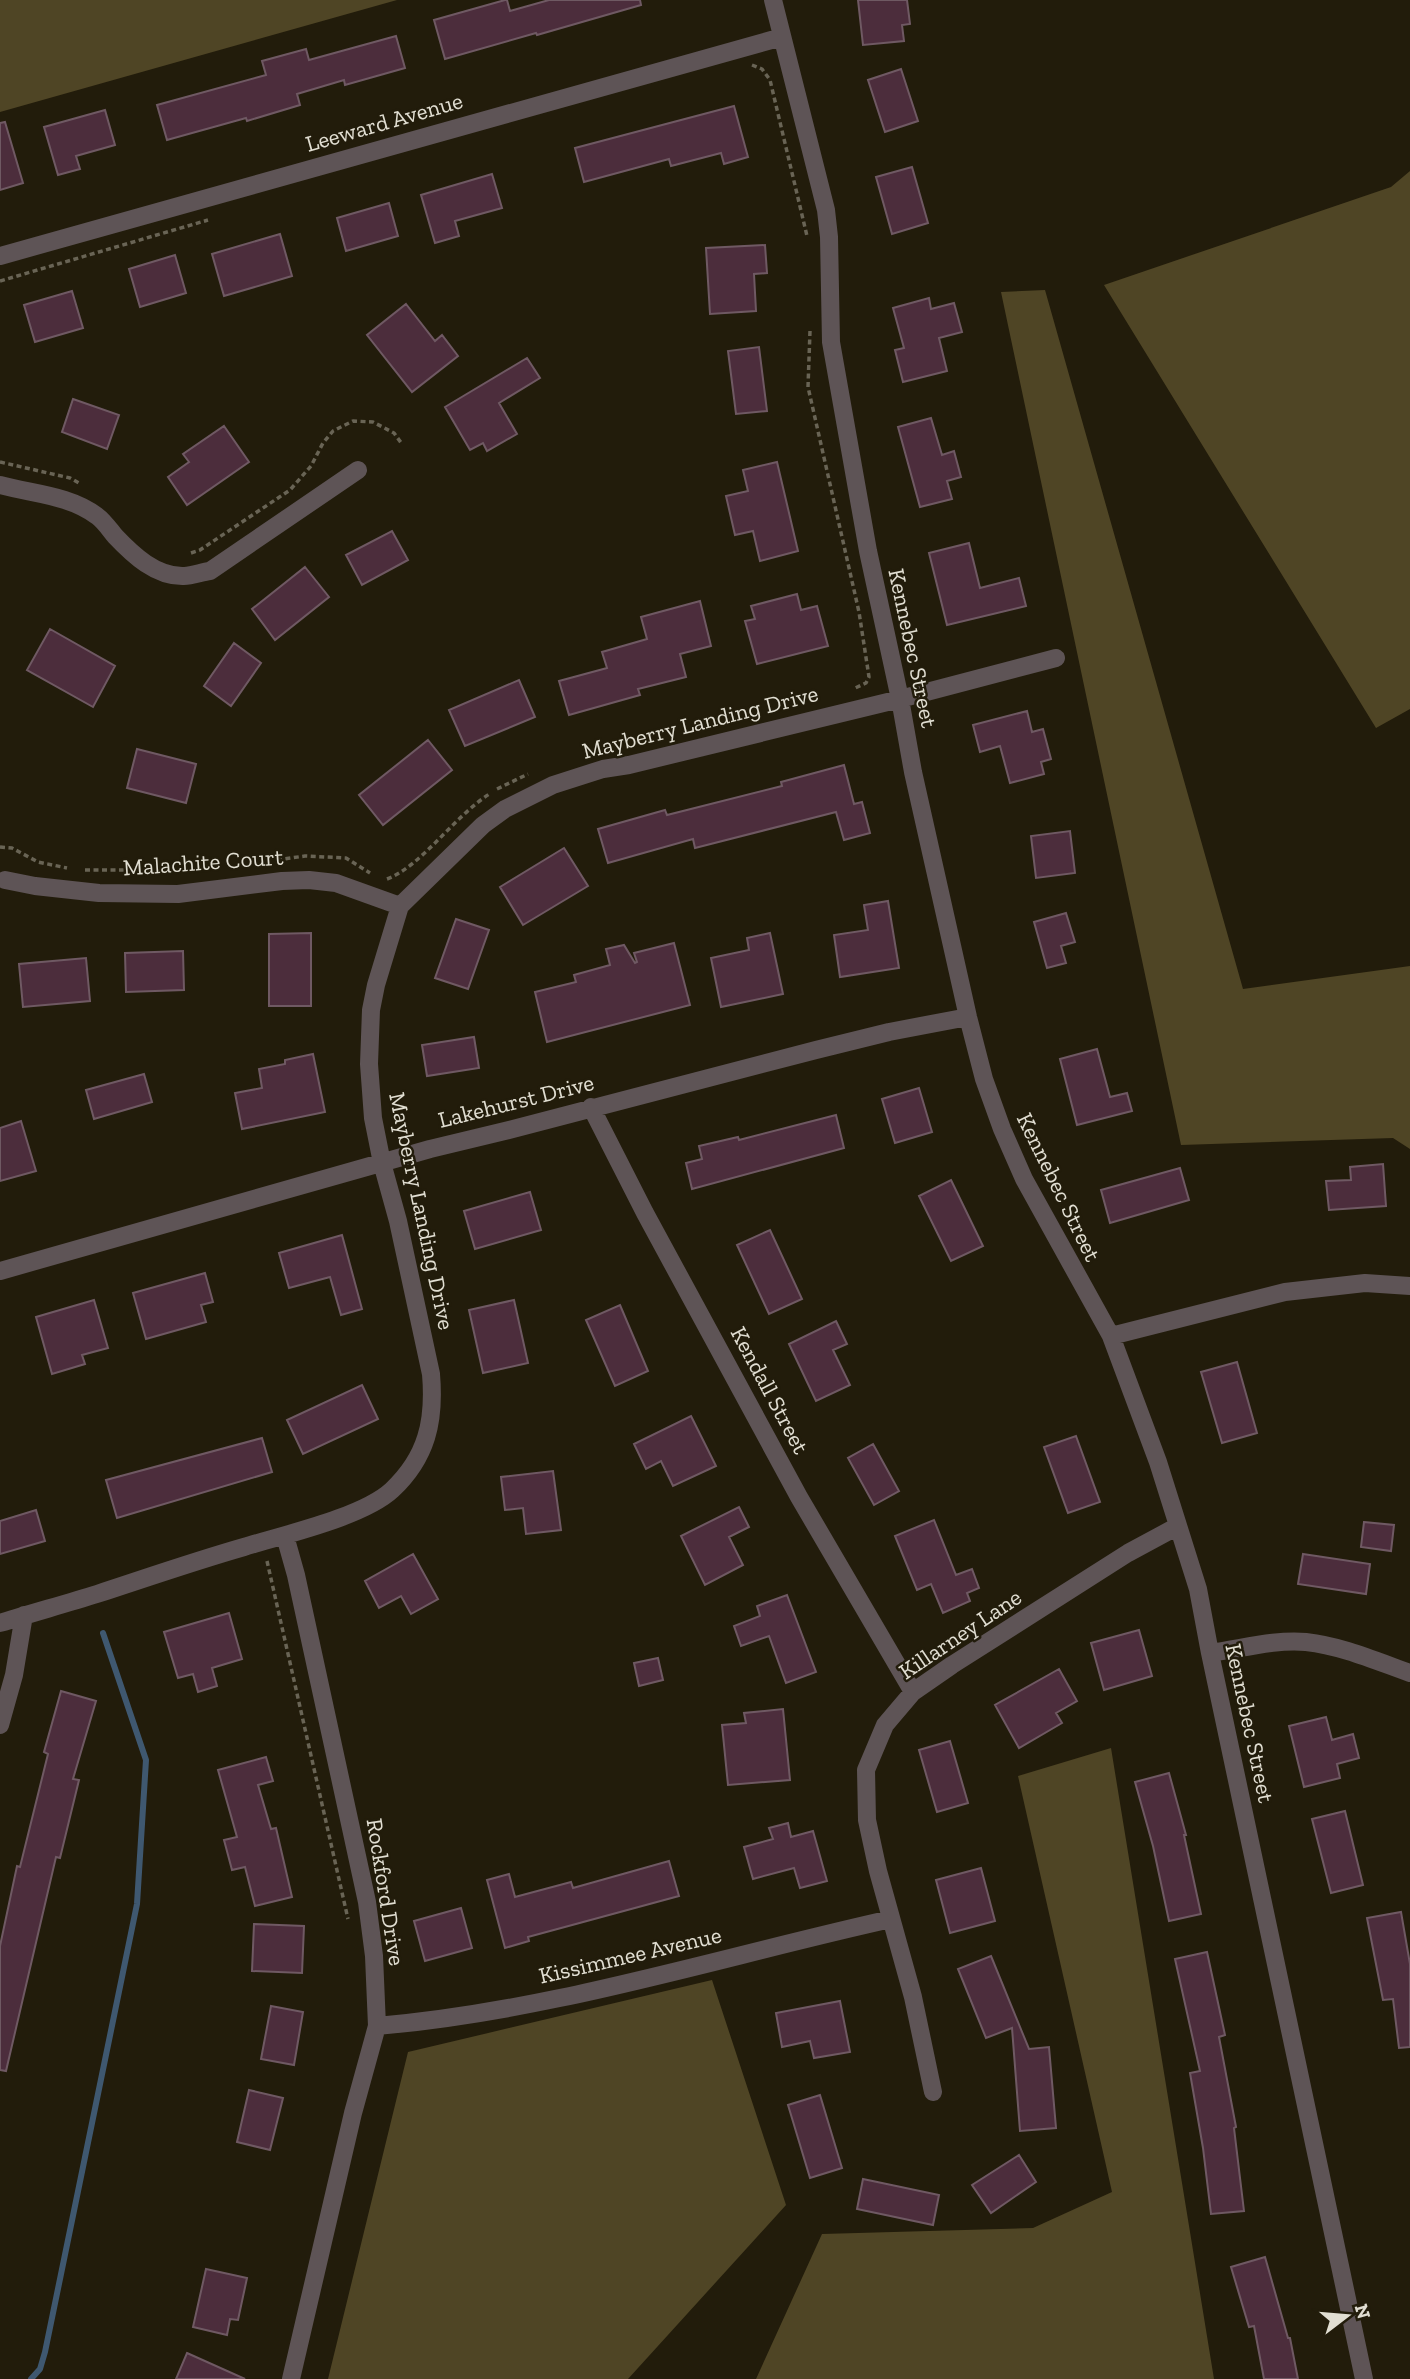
<svg xmlns="http://www.w3.org/2000/svg" width="1410" height="2379" viewBox="0 0 1410 2379" font-family="'Zilla Slab',serif">
<style>
.forest{fill:#4f4525}
.lines{fill:none;stroke-linecap:round;stroke-linejoin:round}
.stream{stroke:#3f5870;stroke-width:6}
.building{fill:#4c2d3c;stroke:#6f5963;stroke-width:2}
.path{stroke:#696455;stroke-width:3.5;stroke-dasharray:5 3.5;stroke-linecap:butt}
.minor{stroke:#5e5456;stroke-width:18}
.labels{text-anchor:middle;stroke-width:5;stroke-linejoin:round;paint-order:stroke}
.street-label{font-size:23px;fill:#e1ded2;stroke:#221c0b}
</style>
<rect width="100%" height="100%" fill="#221c0b"/>
<path class="forest" d="M0,0H397L0,112Z
M1410,171V709L1376,728L1104,285L1391,187Z
M1045,290L1243,989L1410,966V1149L1393,1138L1181,1145L1001,292Z
M1111,1748L1214,2379H756L822,2234L1033,2228L1112,2192L1018,1776Z
M712,1980L786,2205L628,2379H328L408,2052Z"/>
<g class="lines">
<path class="stream" d="M31,2379L40,2369L45,2352L137,1904L146,1760L103,1633"/>
</g>
<path class="building" d="M505,0H507L510,11L549,0H640L641,5L537,35L536,33L445,59L434,20Z
M858,0H907L910,24L902,25L904,41L863,45Z
M396,36L405,68L345,85L344,80L297,94L300,105L247,121L246,118L167,140L157,105L266,75L262,61L306,49L309,60Z
M901,69L918,121L885,132L868,80Z
M734,106L748,157L724,164L721,153L671,166L669,159L584,182L575,148Z
M105,110L115,145L76,156L80,169L58,175L44,127Z
M5,122L23,183L0,190V123Z
M912,167L928,223L892,234L876,177Z
M492,174L502,208L455,221L459,236L435,243L421,195Z
M389,203L398,236L346,251L337,218Z
M280,234L292,276L224,296L212,254Z
M765,245L767,273L754,274L756,311L710,314L706,248Z
M175,255L186,293L140,307L129,269Z
M72,291L83,328L35,342L24,305Z
M929,298L931,309L954,303L962,332L939,338L947,371L903,382L895,350L904,348L893,308Z
M406,304L435,341L442,335L458,356L412,392L367,335Z
M759,347L767,411L736,414L728,351Z
M527,358L540,378L499,403L517,434L487,451L483,443L470,450L445,407Z
M73,399L119,415L107,449L62,432Z
M931,418L942,455L954,451L961,477L947,481L952,499L920,507L898,427Z
M224,426L249,462L187,505L168,477L189,462L183,454Z
M777,462L798,551L760,561L753,531L735,535L726,496L748,491L743,470Z
M392,531L408,560L362,585L346,555Z
M969,543L980,588L1019,578L1026,606L947,625L929,553Z
M305,567L329,597L275,640L252,609Z
M797,594L801,610L817,606L828,646L757,664L745,621L755,619L751,606Z
M700,601L711,646L680,654L686,677L638,689L640,695L569,715L559,681L607,668L602,652L647,639L641,617Z
M50,629L115,666L93,707L27,670Z
M234,643L261,663L231,706L204,686Z
M519,680L535,717L465,746L449,710Z
M1027,711L1032,732L1043,729L1051,759L1041,762L1044,774L1010,783L1000,746L980,752L973,725Z
M428,740L452,770L383,825L359,795Z
M137,749L196,764L186,803L127,788Z
M844,765L854,804L862,802L870,833L844,840L836,812L695,848L693,839L608,863L598,829L665,810L667,815L782,786L781,782Z
M1070,831L1075,873L1036,878L1031,836Z
M564,848L588,886L523,925L500,887Z
M888,901L899,968L840,977L834,935L868,930L864,905Z
M1066,913L1075,942L1061,946L1066,963L1047,968L1034,922Z
M456,919L489,930L468,989L435,978Z
M311,933V1006H269V934Z
M770,933L783,994L721,1007L711,958L749,950L747,938Z
M674,943L690,1005L547,1042L535,992L576,982L574,975L610,965L606,949L624,945L635,963L637,962L634,953Z
M183,951L184,990L126,992L125,953Z
M86,958L90,1001L23,1007L19,964Z
M474,1037L479,1068L427,1076L422,1045Z
M1097,1049L1110,1097L1127,1093L1132,1111L1077,1125L1060,1059Z
M313,1054L325,1112L242,1129L235,1093L262,1088L259,1069L285,1064V1060Z
M144,1074L152,1102L94,1119L86,1090Z
M919,1088L932,1132L895,1143L882,1099Z
M836,1115L844,1148L692,1189L686,1163L702,1159L699,1146L738,1137L739,1140Z
M21,1121L36,1171L0,1181V1128Z
M1383,1164L1386,1206L1329,1210L1326,1181L1351,1180L1350,1167Z
M1180,1168L1189,1200L1110,1223L1101,1190Z
M951,1180L983,1246L951,1261L919,1196Z
M530,1192L541,1230L475,1249L464,1211Z
M770,1230L802,1299L769,1314L737,1245Z
M342,1235L362,1309L341,1315L330,1277L289,1288L279,1253Z
M205,1273L213,1302L201,1305L206,1322L146,1339L133,1293Z
M94,1300L108,1348L82,1355L85,1364L52,1374L36,1317Z
M514,1300L528,1363L483,1373L469,1310Z
M620,1305L648,1371L615,1386L586,1320Z
M836,1321L847,1344L833,1350L850,1385L816,1401L789,1344Z
M1237,1362L1257,1433L1222,1443L1201,1372Z
M362,1385L378,1419L303,1454L287,1420Z
M691,1416L716,1466L673,1486L661,1461L646,1469L634,1444Z
M1076,1436L1100,1502L1068,1513L1044,1447Z
M262,1438L272,1472L117,1518L106,1480Z
M873,1444L899,1491L874,1505L848,1458Z
M553,1471L561,1530L526,1534L523,1508L505,1510L501,1477Z
M739,1507L749,1527L729,1537L743,1565L705,1585L681,1536Z
M36,1510L45,1541L0,1554V1521Z
M934,1520L956,1575L972,1569L979,1588L967,1593L970,1601L943,1613L931,1584L917,1590L895,1536Z
M1364,1522L1394,1525L1391,1551L1361,1547Z
M413,1554L438,1599L411,1614L401,1596L379,1608L365,1581Z
M1303,1554L1370,1564L1366,1594L1298,1584Z
M787,1595L816,1672L786,1683L769,1636L741,1646L734,1626L760,1616L757,1606Z
M229,1613L242,1659L212,1668L217,1686L198,1692L193,1674L178,1678L164,1632Z
M1139,1630L1152,1676L1104,1690L1091,1643Z
M658,1658L663,1680L639,1686L634,1663Z
M1059,1669L1077,1701L1056,1713L1062,1723L1019,1748L995,1705Z
M61,1691L96,1701L73,1779L79,1780L60,1858L56,1857L6,2071L0,2070V1946L17,1866L20,1867L48,1754L44,1752Z
M783,1709L790,1780L728,1785L722,1725L746,1723L744,1713Z
M1326,1717L1332,1740L1353,1734L1359,1758L1337,1764L1340,1778L1304,1787L1289,1726Z
M950,1741L968,1803L937,1812L919,1750Z
M266,1757L273,1781L258,1785L271,1829L276,1828L292,1897L255,1906L245,1867L232,1870L224,1840L237,1837L218,1770Z
M1169,1773L1186,1835H1184L1201,1914L1169,1921L1153,1846L1135,1782Z
M1345,1811L1363,1885L1331,1893L1312,1819Z
M788,1823L791,1837L813,1831L827,1881L800,1888L794,1868L753,1879L744,1847L773,1839L769,1828Z
M669,1861L679,1896L528,1937L529,1941L505,1948L487,1880L509,1874L515,1897L571,1882L573,1888Z
M981,1868L995,1921L950,1933L936,1880Z
M461,1908L472,1948L425,1961L414,1921Z
M1401,1912L1410,1964V2047L1399,2048L1393,1999L1383,2000L1367,1918Z
M254,1924L304,1926L302,1973L252,1971Z
M1207,1952L1225,2035L1219,2037L1236,2127L1234,2128L1244,2211L1211,2214L1203,2148L1190,2073L1200,2071L1175,1959Z
M991,1956L1029,2049L1049,2047L1056,2128L1020,2131L1012,2028L986,2038L958,1969Z
M840,2001L850,2052L814,2058L810,2041L782,2047L776,2013Z
M271,2006L303,2012L294,2065L261,2059Z
M249,2090L283,2098L270,2150L237,2142Z
M820,2095L842,2168L810,2178L788,2105Z
M1019,2155L1036,2182L991,2213L972,2185Z
M863,2179L939,2195L933,2225L857,2209Z
M1265,2257L1288,2338H1290L1298,2379H1264L1254,2326L1249,2327L1231,2267Z
M206,2269L247,2278L238,2320L230,2319L227,2335L193,2327Z
M187,2353L245,2379H176Z"/>
<g class="lines">
<path class="path" d="M752,65L762,69L770,80L807,236
M0,281L208,220
M810,331L808,387L859,612L869,677L866,683L853,689
M0,462L70,478L79,483
M191,553L200,550L290,490L311,466L323,443L333,431L353,421L373,422L394,433L402,444
M497,789L528,774
M0,847L12,848L38,862L67,868
M277,860L305,856L346,858L370,873
M85,870H197
M387,879C422,866 455,815 491,793
M267,1561L348,1919"/>
<path class="minor" d="M773,0L826,210L829,237L831,342L868,551L900,699L913,772L968,1017L984,1079L1002,1129L1024,1179L1111,1336L1158,1462L1198,1589L1210,1653L1364,2379
M0,256L782,37
M0,485C33,494 69,495 97,516C104,521 110,530 115,536C133,555 156,577 184,576C192,576 202,572 210,571L358,470
M5,880L35,886L99,893L178,894L282,881L309,880L336,883L400,906
M591,1107L645,1213L799,1497L913,1692
M0,1271L430,1149L509,1130L816,1050L889,1032L968,1017
M1111,1336L1285,1292L1365,1283L1410,1286
M285,1536L296,1575L367,1902L374,1956L377,2026L353,2113L291,2379
M0,1623C32,1613 65,1604 97,1594C146,1578 195,1561 244,1547C283,1535 363,1517 392,1490C427,1457 435,1421 431,1374L398,1221L382,1163L373,1118L369,1064L371,1010L376,985L400,906L483,825L505,809L553,785L603,769L629,765L900,699L1056,658
M1210,1653C1241,1649 1275,1639 1306,1642C1342,1646 1376,1661 1410,1673
M0,1725L14,1675L24,1615
M377,2026C552,2011 720,1957 891,1919
M933,2092L913,1997L878,1871L867,1820L866,1770L885,1725L913,1692L952,1665L1128,1553L1178,1526"/>
</g>
<g class="labels">
<g class="street-label">
<text transform="translate(384 122) rotate(-16)" y="8">Leeward Avenue</text>
<text transform="translate(913 648) rotate(78)" y="8">Kennebec Street</text>
<text transform="translate(700 722) rotate(-14)" y="8">Mayberry Landing Drive</text>
<text transform="translate(203 862) rotate(-4)" y="8">Malachite Court</text>
<text transform="translate(516 1101) rotate(-14)" y="8">Lakehurst Drive</text>
<text transform="translate(1059 1187) rotate(64)" y="8">Kennebec Street</text>
<text transform="translate(422 1211) rotate(78)" y="8">Mayberry Landing Drive</text>
<text transform="translate(770 1390) rotate(62)" y="8">Kendall Street</text>
<text transform="translate(960 1634) rotate(-34)" y="8">Killarney Lane</text>
<text transform="translate(1250 1723) rotate(78)" y="8">Kennebec Street</text>
<text transform="translate(386 1892) rotate(81)" y="8">Rockford Drive</text>
<text transform="translate(630 1955) rotate(-13)" y="8">Kissimmee Avenue</text>
</g>
</g>
<g transform="translate(1347 2316) rotate(74)" stroke="#221c0b" stroke-width="5" paint-order="stroke">
<path d="M0-5L12 26L0 18L-12 26Z" fill="#e1ded2"/>
<text y="-10" font-size="19" font-weight="bold" text-anchor="middle" fill="#e1ded2">N</text>
</g>
</svg>
